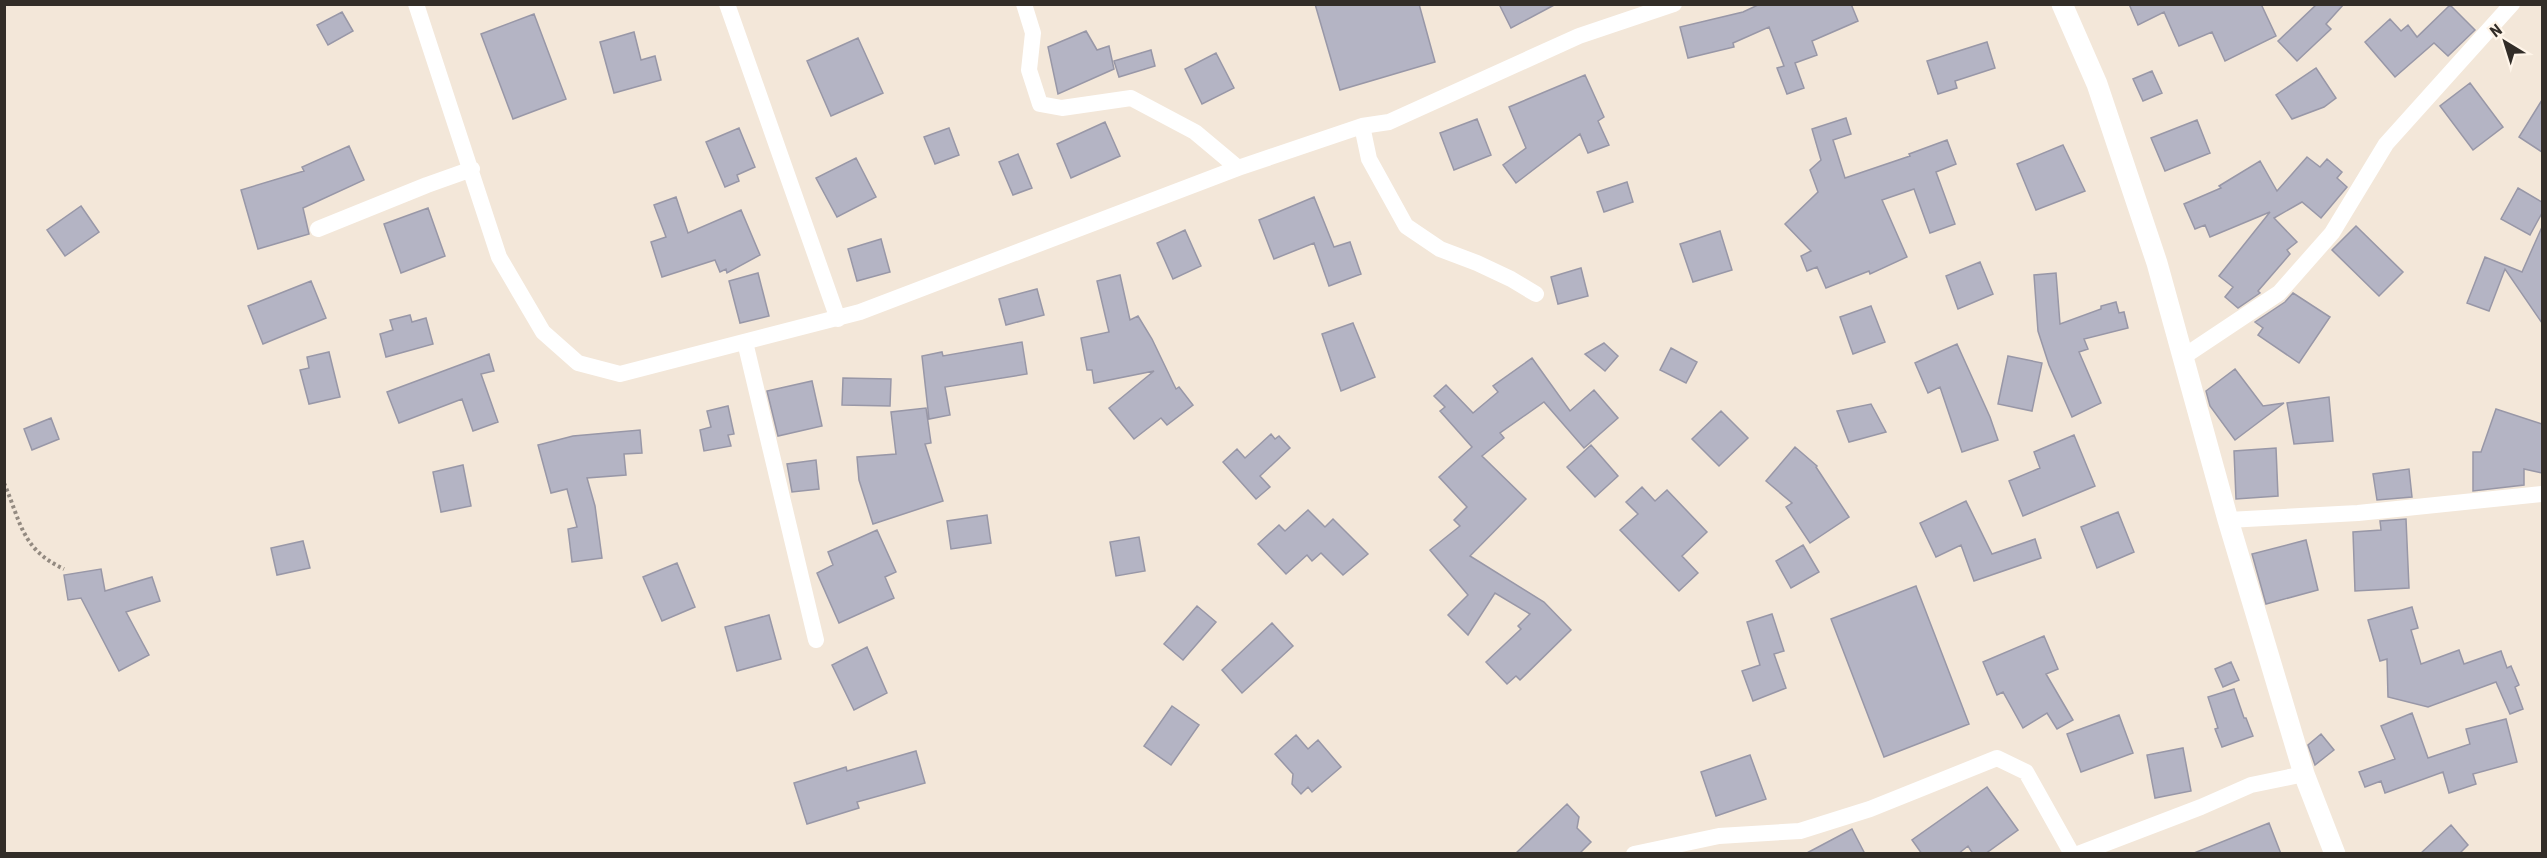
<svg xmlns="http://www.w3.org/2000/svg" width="2547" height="858" viewBox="0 0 2547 858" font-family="'Roboto Condensed',sans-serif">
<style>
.building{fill:#b4b4c4;stroke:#9897a7;stroke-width:1.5}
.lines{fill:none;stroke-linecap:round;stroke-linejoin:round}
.path{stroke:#938a81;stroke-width:4;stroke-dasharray:3 3;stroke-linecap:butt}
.minor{stroke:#fff;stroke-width:16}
.tertiary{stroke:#fff;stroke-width:21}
</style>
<rect width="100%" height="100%" fill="#f3e7d9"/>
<path class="building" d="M1315,4H1419L1435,62L1340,90Z
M1499,4H1556L1511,28Z
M1760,4H1851L1858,21L1812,41L1817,55L1795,63L1804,88L1787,94L1777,68L1784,66L1769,27L1733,43L1734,47L1688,58L1680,27L1743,12Z
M2129,4H2261L2276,36L2225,61L2212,32L2179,46L2164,12L2138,25Z
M2317,4H2344L2326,24L2331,29L2297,61L2278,41Z
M2450,5L2475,30L2448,56L2434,43L2395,77L2365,42L2390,19L2401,31L2408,25L2417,37Z
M342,12L353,31L328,45L317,25Z
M534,14L566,99L513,119L481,34Z
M1086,31L1097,50L1109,46L1114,69L1058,94L1048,47Z
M634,32L641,60L655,56L661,80L614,93L600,42Z
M858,38L883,93L831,116L807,61Z
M1987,42L1995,68L1955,81L1957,88L1938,94L1927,61Z
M1151,50L1155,66L1119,77L1114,61Z
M1216,53L1234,88L1202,104L1185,69Z
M2316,68L2336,98L2324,107L2292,119L2276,95Z
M2152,71L2162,93L2143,101L2133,79Z
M1585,75L1604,117L1598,121L1609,145L1588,153L1580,134L1516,183L1503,165L1526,148L1509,107Z
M2470,83L2503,127L2473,150L2440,106Z
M2542,100V152L2519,137Z
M1846,118L1851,134L1833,140L1845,178L1910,156L1909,154L1947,140L1956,164L1936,172L1955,224L1930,233L1914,189L1882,200L1907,257L1870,274L1869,271L1826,288L1817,267L1807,271L1801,256L1811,251L1785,224L1818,192L1810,170L1821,160L1812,129Z
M1477,119L1491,155L1454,170L1440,133Z
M2197,120L2210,153L2165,171L2151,138Z
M1105,122L1120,156L1071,178L1057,144Z
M739,128L755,167L737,175L739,181L725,187L706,142Z
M949,128L959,155L935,164L924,137Z
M2063,145L2085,191L2036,210L2017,164Z
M349,146L364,180L303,208L309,234L258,249L241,190L304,171L302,167Z
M1018,154L1032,188L1013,195L999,162Z
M2307,157L2320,167L2327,159L2342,172L2337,178L2347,187L2321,218L2302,202L2274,218L2297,242L2287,250L2290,254L2258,291L2260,293L2238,308L2225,297L2233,287L2219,276L2270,212L2210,237L2205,225L2195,229L2184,204L2221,188L2219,186L2260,161L2277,191Z
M856,158L876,197L837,217L816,178Z
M1627,182L1633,202L1604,212L1597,192Z
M2518,188L2542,202V213L2530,235L2501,219Z
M676,197L688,233L741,210L760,255L727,273L726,269L720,272L715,260L662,277L651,242L666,237L654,205Z
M1314,197L1334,247L1350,242L1361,274L1329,286L1314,243L1274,259L1259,220Z
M81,206L99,232L65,256L47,230Z
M428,208L445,256L401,273L384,224Z
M2356,226L2403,272L2379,296L2332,250Z
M2542,227V323L2505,269L2489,311L2467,303L2485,257L2522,272Z
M1185,230L1201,266L1173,279L1157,243Z
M1720,231L1732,270L1693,282L1680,244Z
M881,239L890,272L857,281L848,249Z
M1980,262L1993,294L1958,309L1946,276Z
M1581,268L1588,296L1558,304L1551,277Z
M758,273L769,316L740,323L729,281Z
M2056,273L2060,324L2101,309V306L2116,302L2119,313L2124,312L2128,328L2084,339L2088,349L2079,352L2101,403L2072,417L2049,365L2038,331L2034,275Z
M1120,275L1130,320L1138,316L1152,339L1176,389L1179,387L1193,405L1167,425L1161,418L1134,439L1109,408L1154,371L1094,383L1092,370H1087L1081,338L1109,332L1097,281Z
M311,281L326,318L263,344L248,306Z
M1037,289L1044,315L1006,325L999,299Z
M2293,293L2330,317L2299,363L2258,335L2263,328L2255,322L2285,302Z
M1871,306L1885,342L1853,354L1840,317Z
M410,315L412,322L426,318L433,344L386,357L380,334L393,330L390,320Z
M1353,323L1375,377L1341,391L1322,334Z
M1022,342L1027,374L945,387L950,415L929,419L922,356L942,352L943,356Z
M1604,343L1618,356L1605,371L1585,354Z
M1957,344L1990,417L1998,440L1962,452L1940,387L1928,393L1915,363Z
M1671,348L1697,362L1686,383L1660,370Z
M329,352L340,397L309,404L300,370L309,368L307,357Z
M489,354L494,371L481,374L498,422L473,431L462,399L399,423L387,392Z
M2008,356L2042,363L2032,411L1998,404Z
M1532,358L1570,411L1594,390L1618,418L1584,448L1544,402L1500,433L1504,438L1482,456L1526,499L1470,556L1544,602L1571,630L1520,680L1516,676L1507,684L1486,662L1521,629L1518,626L1530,614L1495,593L1468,635L1448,615L1468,595L1430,550L1460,526L1454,520L1467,507L1439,477L1472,447L1440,411L1445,407L1434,396L1446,385L1473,413L1498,392L1493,386Z
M2235,369L2263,406L2284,403L2235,440L2210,406L2206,391Z
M843,378L891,379L890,406L842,405Z
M812,381L822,426L778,436L767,391Z
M2329,397L2333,441L2294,444L2287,403Z
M1871,404L1886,432L1849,442L1837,411Z
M728,406L734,434L728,435L731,446L704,451L700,430L711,427L707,411Z
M926,408L931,443L925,444L943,501L873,524L859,480L857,457L896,454L891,412Z
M2496,409L2542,424V473L2524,469V485L2473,491V452H2481Z
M1721,411L1748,438L1719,466L1692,439Z
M51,418L59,439L32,450L24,429Z
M640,430L642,453L624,454L626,475L587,478L595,506L602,558L572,562L568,529L577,527L567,489L551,493L538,445L573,436Z
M1271,434L1275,439L1279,436L1290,448L1260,476L1270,487L1256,499L1223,462L1237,449L1245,458Z
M2074,435L2095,486L2023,516L2009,481L2040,468L2034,452Z
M1591,445L1618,476L1595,497L1567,467Z
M1795,447L1817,466L1816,467L1849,517L1810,543L1786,507L1792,503L1766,481Z
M2276,448L2278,496L2236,499L2234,451Z
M816,460L819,489L792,492L787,464Z
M463,465L471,506L441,512L433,472Z
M2409,469L2412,497L2377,500L2373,474Z
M1642,487L1655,501L1667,490L1707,532L1682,556L1698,573L1679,591L1620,530L1638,514L1626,502Z
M1966,501L1992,554L2035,539L2041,558L1974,581L1961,545L1936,557L1920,523Z
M1308,510L1325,527L1333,519L1368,554L1343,575L1321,553L1312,561L1307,555L1286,574L1258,544L1279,525L1285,531Z
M2118,512L2134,552L2097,568L2081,527Z
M987,515L991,543L951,549L947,521Z
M2406,519L2409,588L2355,591L2353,532L2381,530L2380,521Z
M877,530L896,572L885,577L894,598L839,623L817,573L833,565L828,552Z
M1139,537L1145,571L1116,576L1110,542Z
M2306,540L2318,590L2266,604L2252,554Z
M303,541L310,568L277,575L271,548Z
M1803,545L1819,572L1791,588L1776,561Z
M677,563L695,607L662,621L643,577Z
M101,569L105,591L152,577L160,601L126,612L149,655L119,671L81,598L68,600L64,575Z
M1916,586L1969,724L1884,757L1831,619Z
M1197,606L1216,622L1183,660L1164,644Z
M2412,607L2418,628L2411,630L2421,664L2459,650L2464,664L2501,651L2507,668L2511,666L2519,685L2515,687L2523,709L2510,714L2496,682L2428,707L2388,697L2387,659L2380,661L2368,620Z
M1772,614L1784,651L1774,654L1786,688L1753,701L1742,671L1760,665L1747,622Z
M769,615L781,659L737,671L725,627Z
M1272,623L1293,646L1242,693L1222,670Z
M2044,636L2058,669L2046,674L2073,720L2057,729L2047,713L2023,728L2003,692L1997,695L1983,662Z
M867,647L887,693L854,710L832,665Z
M2231,662L2239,680L2223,687L2215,669Z
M2234,689L2244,718H2246L2253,736L2222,747L2215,729L2218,728L2208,697Z
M1172,706L1199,725L1171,765L1144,746Z
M2412,713L2428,758L2470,744L2466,729L2506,719L2517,762L2473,774L2476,784L2449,793L2443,772L2385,793L2381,781L2365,787L2359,772L2395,759L2381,726Z
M2119,715L2133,753L2081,772L2067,734Z
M2321,734L2334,750L2315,765L2308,745Z
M1296,735L1308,749L1318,740L1341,767L1312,792L1308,787L1301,794L1292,784L1293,774L1275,754Z
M2183,748L2191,791L2155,798L2147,755Z
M916,751L925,783L857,802L859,808L807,824L794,783L846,767L847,771Z
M1750,755L1766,799L1716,816L1701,772Z
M1987,787L2018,830L1985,854H1973L1968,846L1958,854H1922L1912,840Z
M1567,804L1579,817L1577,828L1591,842L1579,854H1515Z
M2269,823L2281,854H2194V853Z
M2451,825L2468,845L2459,854H2420Z
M1852,829L1865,854H1805Z"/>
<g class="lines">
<path class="path" d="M4,483C21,522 21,549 64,569"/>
<path class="minor" d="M416,4L499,257L543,332L578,363L620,374L860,312L1238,168L1362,126L1389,122L1579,36L1674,4
M727,4L838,319
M1024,4L1033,33L1029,70L1040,104L1062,108L1131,98L1195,132L1238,168
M1362,126L1369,159L1406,226L1440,249L1477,263L1511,279L1536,294
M318,229L427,185L472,169
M745,342L816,640
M2183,357L2279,293L2332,233L2386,144L2512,4
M2228,520L2358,513L2542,494
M1634,854L1719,836L1800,831L1870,809L1997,758L2026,772L2072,854
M2078,854L2201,807L2251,785L2304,774"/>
<path class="tertiary" d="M2062,4L2097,84L2157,263L2228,520L2304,774L2335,854"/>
</g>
<rect width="2547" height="858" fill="none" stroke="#322d28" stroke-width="12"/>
<g transform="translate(2505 42) rotate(322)" stroke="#fff5e9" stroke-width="4.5" paint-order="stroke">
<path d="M0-4.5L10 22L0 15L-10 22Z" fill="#322d28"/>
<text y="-9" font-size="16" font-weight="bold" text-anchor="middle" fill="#322d28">N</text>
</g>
</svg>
